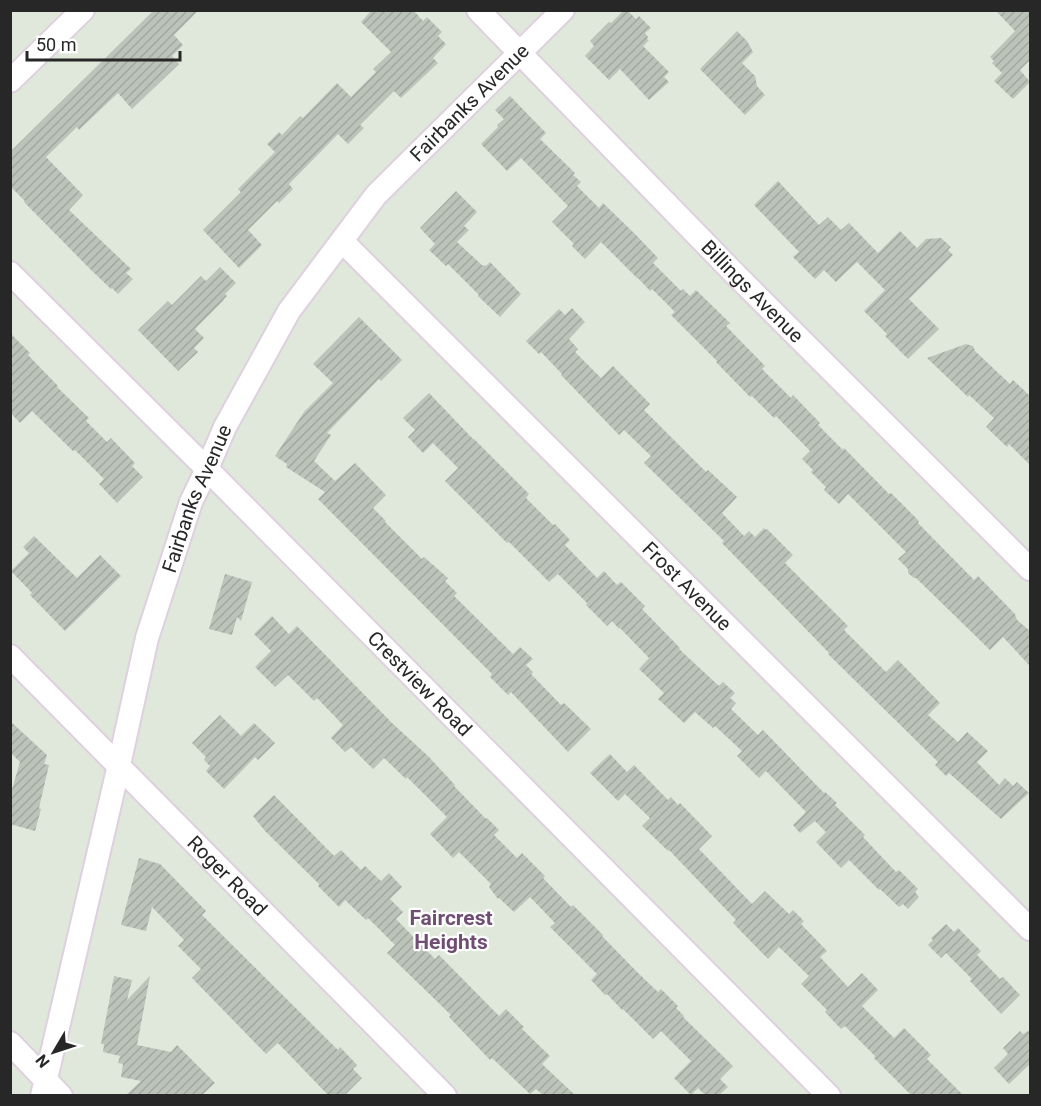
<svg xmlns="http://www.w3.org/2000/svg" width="1041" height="1106" viewBox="0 0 1041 1106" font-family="Roboto,sans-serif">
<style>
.building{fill:url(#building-hatch)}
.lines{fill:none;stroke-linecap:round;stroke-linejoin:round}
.minor-casing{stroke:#ded0df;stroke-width:26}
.minor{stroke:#fff;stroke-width:22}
.labels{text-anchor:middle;stroke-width:4.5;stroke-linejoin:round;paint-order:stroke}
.street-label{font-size:20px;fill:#272727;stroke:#fff}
.neighbourhood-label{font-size:21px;font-weight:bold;fill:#704d72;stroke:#fff}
</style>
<defs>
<pattern id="building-hatch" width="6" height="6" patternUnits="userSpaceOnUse" patternTransform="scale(1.5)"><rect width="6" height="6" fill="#bcc4ba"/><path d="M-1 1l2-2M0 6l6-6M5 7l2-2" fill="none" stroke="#a2a8a0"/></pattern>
</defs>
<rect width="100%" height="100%" fill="#dfe8da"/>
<path class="building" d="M154,10H199L174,35L183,45L172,56L179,64L132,109L118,93L79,130L77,127L46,157L83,195L69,210L131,269L126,273L133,279L118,294L112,288L111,289L90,269L24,202L25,201L10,186V152Z
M372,10H413L423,21L427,17L442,32L438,36L446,44L433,58L438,63L401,98L394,91L360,125L364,128L348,144L338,134L289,184L293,189L279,203L277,201L248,230L262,245L239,268L203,230L241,192L238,189L275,152L267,144L279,132L282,135L300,116L303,118L337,83L351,97L376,72L373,69L391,52L361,22Z
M624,10H627L636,19L639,16L651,28L645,33L648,37L647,39L649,40L643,46L669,72L664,77L669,82L649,100L620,69L609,80L585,56L594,46L590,41L609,22L611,23Z
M995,10H1030V60L1020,70L1030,82L1013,99L994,81L1002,73L992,63L994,61L990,57L1015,31Z
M737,31L747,41L753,52L742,63L755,76L757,86L765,95L745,115L700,69Z
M510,96L546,133L540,139L575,173L573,175L581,182L577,186L599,208L603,203L636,235L658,258L653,263L681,291L683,289L690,296L696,290L730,323L726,326L765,366L762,369L791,398L793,395L820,423L818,425L843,450L844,448L889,494L891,493L919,521L918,523L974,580L978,576L1015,614L1017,620L1030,631V666L1003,637L990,650L916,578H914L908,573V569L898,559L906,552L848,494L839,504L824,490L826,487L811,472L813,470L802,459L810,451L776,416L774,418L752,396L750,397L716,362L717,361L671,315L675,312L652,289L650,291L638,278V279L601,242L585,259L572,246L574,244L552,222L568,206L521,158L507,171L481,144L498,127L497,125L504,119L495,110Z
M778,181L819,225L828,217L841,230L849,223L878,253L900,231L917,248L926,239L941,238L951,247L948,250L953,255L909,299L939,329L908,359L885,336L887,334L864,311L885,290L857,262L836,282L824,270L815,279L793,257L799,252L754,205Z
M456,191L477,212L464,226L469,230L457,242L483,266L484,265L486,266L490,262L521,294L500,317L478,296L479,295L448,264L446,266L429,250L435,244L420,228Z
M220,267L236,283L225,294L227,296L223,300H224L195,329L204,338L194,348L198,352L178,371L138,330L168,301L172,305L201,276L206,281Z
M572,308L585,322L569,339L578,349L575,352L601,378L613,366L650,404L644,410L706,472L708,470L737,497L722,513L744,536L749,531L755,537L764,528L766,530L767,529L793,555L785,563L848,626L844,630L886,672L898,660L940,703L928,715L958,742L967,732L988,751L977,762L999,785L1005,778L1013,786L1017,782L1029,793L1001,819L949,773L946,776L935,765L938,762L828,654L829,653L722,543L724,541L644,463L651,456L624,430L619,435L561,375L562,374L541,352L539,354L526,341L559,309L565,315Z
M359,317L402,360L381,381L379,379L327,433L331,435L314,461L335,481L355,463L386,495L373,508L386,521L385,522L422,559L424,557L448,578L445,581L457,593L454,596L513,654L520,647L533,659L526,665L533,672L531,674L561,705L564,703L591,729L568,752L511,692L508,695L490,677L492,674L318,499L325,492L286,467L287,464L275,456L304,412L333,383L313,364Z
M10,333L30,353L28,355L58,386L57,387L89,418L86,421L107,442L111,438L135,463L132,466L143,477L117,503L99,484L104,479L75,450L73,451L32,411L20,423L10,412Z
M966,344L973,346L975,351L1010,384L1013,380L1030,396V465L1009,444L1007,447L986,427L994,418L969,395L968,397L927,358Z
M429,393L473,439H474L529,494L526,498L553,525L555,524L570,540L565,545L597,578L604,571L617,585L621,582L645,606L642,609L680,648L679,649L719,686L723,682L735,693L730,698L736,703L731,709L758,735L763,730L824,793L825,792L837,803L835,805L865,835L863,837L896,872L899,870L918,889L915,892L919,897L908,909L903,904L899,907L880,889L879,890L849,860L841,868L816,842L826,832L815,821L800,833L793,825L806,812L766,771L759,778L737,756L742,751L715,726L713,728L695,712L684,723L658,699L664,693L639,669L649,658L620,628L619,629L612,621L607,626L586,605L587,603L558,574L549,582L509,542L507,543L445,481L458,468L433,443L423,453L408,437L415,430L403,418Z
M34,536L77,578L100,555L121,576L65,631L30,595L32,593L11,571L29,553L23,547Z
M225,574L252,582L241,621L237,617L232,635L209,629Z
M272,616L289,634L297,626L392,723L428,756L455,785L454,786L486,819L487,818L499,830L494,835L517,858L522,853L545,876L543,878L571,907L573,905L603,935L602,936L638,973L658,992L661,989L678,1006L676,1008L684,1016L683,1017L733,1066L720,1079L728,1087L719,1095H705L698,1088L691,1095L674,1078L691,1061L661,1031L653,1039L623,1009L622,1010L607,994L605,995L591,980L597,974L550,927L555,923L530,897L514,912L499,898L498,899L489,887L491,884L459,852L453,858L430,834L447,817L407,777L406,779L384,758L373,769L351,747L345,752L331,738L343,725L317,698L314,701L288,675L275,687L255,667L271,651L254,634Z
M220,715L241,736L254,723L275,743L258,760L255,757L224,789L206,771L210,766L204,760L206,757L192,743Z
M10,721L47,755L44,764L49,765L39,808L41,809L35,831L10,824V796L20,762L10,752Z
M610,754L627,772L634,765L668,800L671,797L678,805L680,803L712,836L699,849L752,904L765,891L789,914L793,910L804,921L801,924L827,951L820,957L848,987L862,973L878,990L862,1006L894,1038L904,1028L931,1055L927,1059L963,1095H911L874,1058L875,1056L845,1026L841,1029L825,1012L827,1010L801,984L809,976L779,947L768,959L733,923L736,920L669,850L668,851L642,826L650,818L625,794L618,801L590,773Z
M274,795L334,856L341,850L361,870L365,866L381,881L389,873L402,887L390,899L403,912L396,919L435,959L439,955L499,1016L506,1009L524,1027L522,1029L550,1056L542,1064L575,1095H543L536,1089L530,1094L492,1058L490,1060L449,1017L451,1015L387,953L395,945L368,918L366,920L345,900L339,907L318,886L319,884L265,831L253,816Z
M139,858L160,864L206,911L202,915L338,1050L340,1047L357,1065L353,1069L362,1078L345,1095H328L278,1043L266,1054L192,978L201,969L178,946L184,940L152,907L146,931L121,925Z
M946,924L954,932L958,928L981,951L977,955L1000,979L1003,977L1020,995L1001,1014L970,981L972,979L946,953L941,958L928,945L933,940L931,938Z
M114,976L132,980L127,1000L150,976L137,1045L171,1052L177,1045L215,1083L202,1095H126L141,1081L121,1077L123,1064L118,1063L120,1056L103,1052L104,1044H101Z
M1030,1030V1064L1009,1084L994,1068L1008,1054L1003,1048L1020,1031L1023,1034Z"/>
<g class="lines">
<g class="minor-casing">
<g id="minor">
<path id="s1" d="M478,10L734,273L1030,569"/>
<path d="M10,81L83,10"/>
<path id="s2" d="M342,241L1030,929"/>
<path id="s3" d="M10,273L207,469L829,1096"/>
<path id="s4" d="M10,656L445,1096"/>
<path d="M10,1043L61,1096"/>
<path id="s5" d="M42,1096L119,765L147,638L191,502L207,469L225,427L289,311L376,195L563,10"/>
</g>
</g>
<use href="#minor" class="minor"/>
</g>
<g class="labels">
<g class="street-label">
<text dy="7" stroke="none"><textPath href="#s5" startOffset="1104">Fairbanks Avenue</textPath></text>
<text dy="7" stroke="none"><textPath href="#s1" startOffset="393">Billings Avenue</textPath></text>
<text dy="7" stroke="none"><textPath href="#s5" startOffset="618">Fairbanks Avenue</textPath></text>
<text dy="7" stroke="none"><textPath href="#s2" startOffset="488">Frost Avenue</textPath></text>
<text dy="7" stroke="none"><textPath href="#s3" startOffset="580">Crestview Road</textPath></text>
<text dy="7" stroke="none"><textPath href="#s4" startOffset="309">Roger Road</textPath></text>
</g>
<g class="neighbourhood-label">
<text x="451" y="925">Faircrest<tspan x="451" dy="24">Heights</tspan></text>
</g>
</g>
<rect width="1041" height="1106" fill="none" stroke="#272727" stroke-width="24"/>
<g transform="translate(54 1052) rotate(231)" stroke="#ffffff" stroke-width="4.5" paint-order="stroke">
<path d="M0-4.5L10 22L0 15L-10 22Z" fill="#272727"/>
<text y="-9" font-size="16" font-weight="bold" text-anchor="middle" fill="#272727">N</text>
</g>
<path d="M27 51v9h153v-9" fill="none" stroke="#272727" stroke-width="3"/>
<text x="36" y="51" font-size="18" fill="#272727" stroke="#ffffff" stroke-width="4.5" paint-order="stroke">50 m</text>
</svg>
